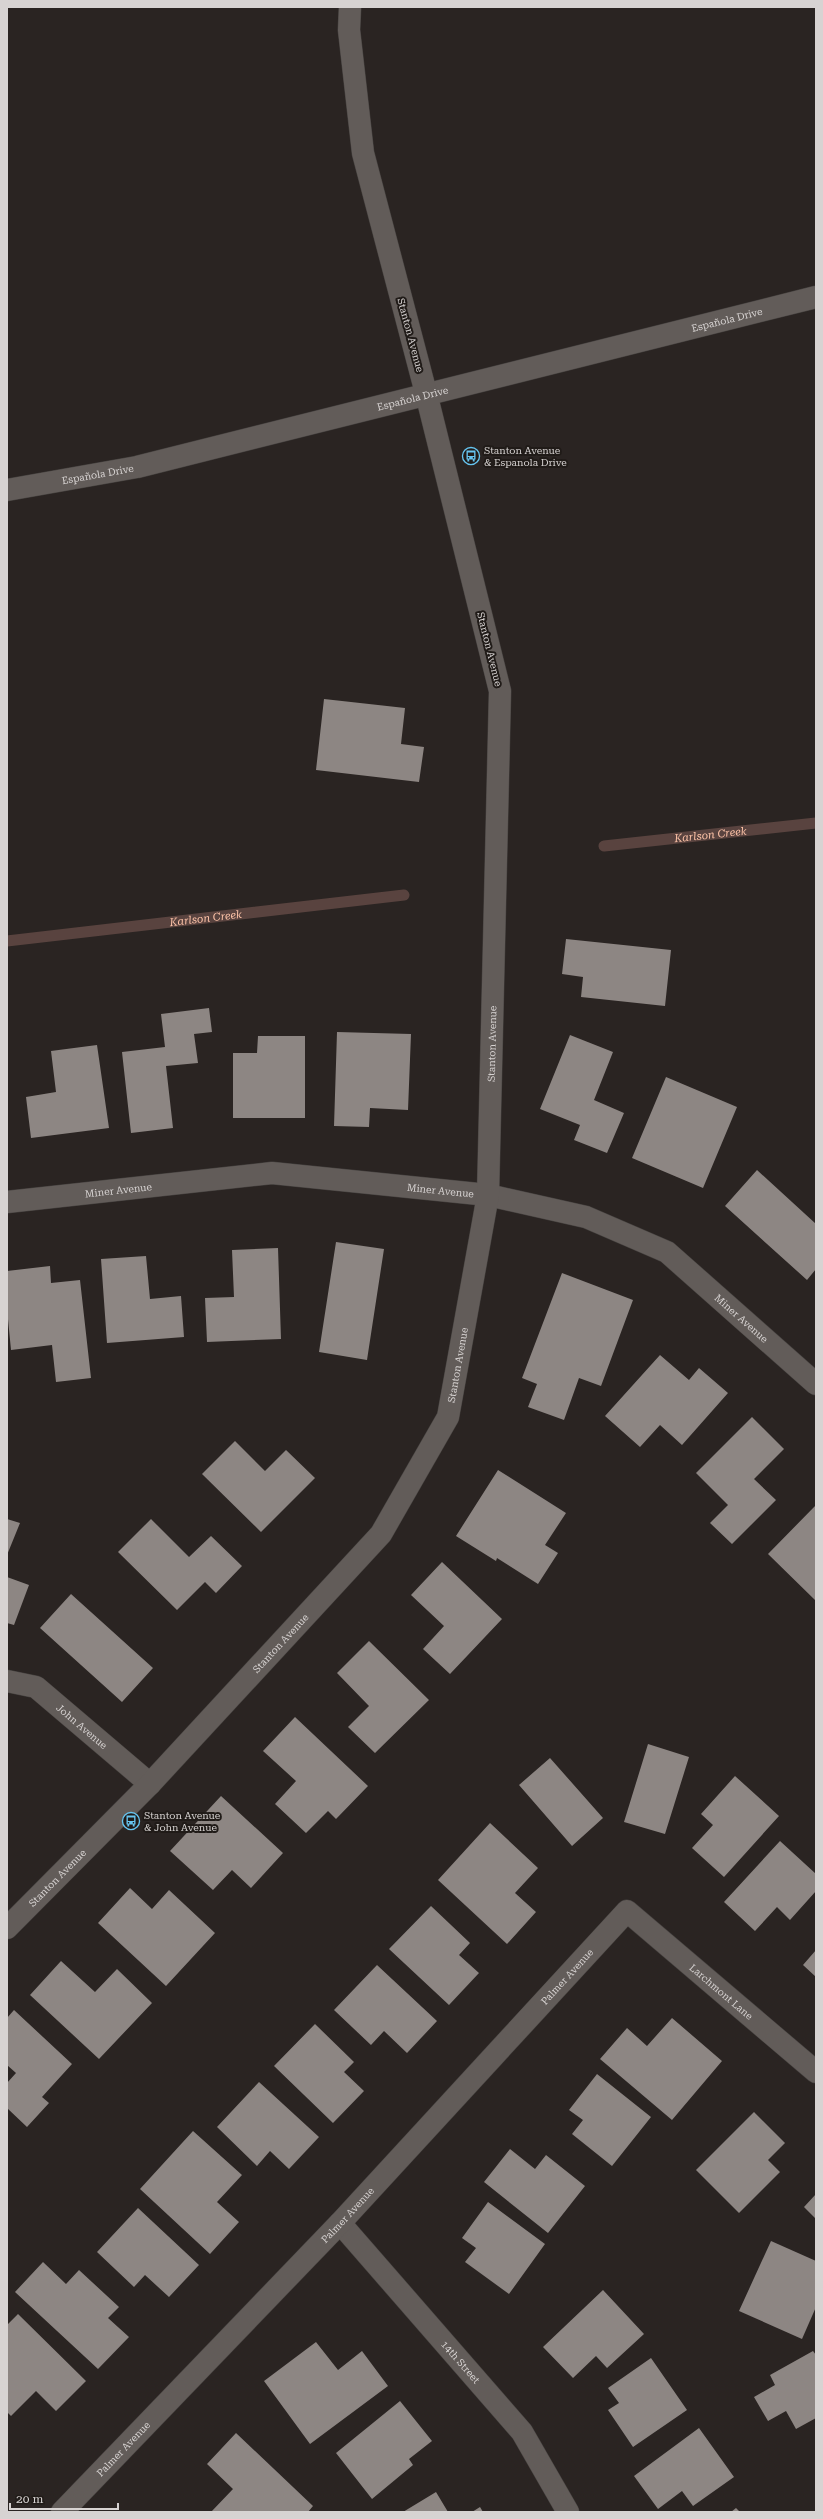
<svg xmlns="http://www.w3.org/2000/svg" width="823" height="2519" viewBox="0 0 823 2519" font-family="'Roboto Serif',serif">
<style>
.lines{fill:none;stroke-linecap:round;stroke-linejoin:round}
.stream{stroke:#59433f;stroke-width:11}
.building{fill:#8d8683}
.street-casing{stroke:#45413f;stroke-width:23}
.street{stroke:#625c59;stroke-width:22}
.labels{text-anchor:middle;stroke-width:4;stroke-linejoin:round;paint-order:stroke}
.street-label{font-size:10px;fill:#d7d3d2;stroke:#201b18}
.poi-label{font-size:10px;fill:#d7d3d2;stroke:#201b18;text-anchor:start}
.water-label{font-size:11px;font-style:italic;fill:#fcc2a7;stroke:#201b18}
</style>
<rect width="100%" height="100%" fill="#2a2422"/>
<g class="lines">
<g class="stream">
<path id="s1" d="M604,846L816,823"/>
<path id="s2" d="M7,941L404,895"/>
</g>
</g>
<path class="building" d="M324,699L405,708L401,744L424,747L419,782L316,770Z
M566,939L671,950L665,1006L581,997L583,977L562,974Z
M209,1008L212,1032L194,1034L198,1063L166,1066L173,1128L131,1133L122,1052L165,1047L161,1014Z
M337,1032L411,1034L408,1110L370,1108L369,1127L334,1126Z
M570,1035L613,1052L594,1100L624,1113L607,1153L574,1140L580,1125L540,1109Z
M258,1036H305V1118H233V1053H257Z
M97,1045L109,1128L31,1138L26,1097L56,1092L51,1051Z
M666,1077L737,1107L703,1188L632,1158Z
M757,1170L816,1224V1269L807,1280L725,1206Z
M336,1242L384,1249L367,1360L319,1352Z
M278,1248L281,1339L207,1342L205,1298L234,1297L232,1250Z
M146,1256L150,1299L181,1296L184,1337L107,1343L101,1259Z
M50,1266L51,1283L80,1280L91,1378L56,1382L52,1345L11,1350L7,1309V1271Z
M562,1273L633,1300L601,1386L579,1378L564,1420L528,1407L537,1384L522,1378Z
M660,1355L689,1380L699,1368L728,1393L682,1445L660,1425L640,1447L605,1416Z
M752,1417L784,1449L754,1479L776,1500L732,1544L710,1523L728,1505L696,1473Z
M235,1441L265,1471L286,1450L315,1478L261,1532L202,1474Z
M498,1470L566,1513L545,1545L558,1553L538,1584L497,1558L496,1561L456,1536Z
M816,1505V1601L768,1554Z
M7,1519L20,1523L7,1555Z
M151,1519L189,1557L211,1536L242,1566L216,1593L205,1582L177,1610L118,1552Z
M442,1562L502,1619L450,1674L423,1649L444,1626L411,1595Z
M7,1577L29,1585L14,1625L7,1623Z
M71,1594L153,1668L122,1702L40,1628Z
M369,1641L429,1700L375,1753L348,1727L369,1706L337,1673Z
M295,1717L368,1786L336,1819L328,1811L306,1833L275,1804L296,1781L263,1751Z
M648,1744L689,1757L665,1834L624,1822Z
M550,1758L603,1818L572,1846L519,1785Z
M735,1776L779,1816L724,1877L692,1848L713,1825L701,1814Z
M221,1796L283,1853L251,1888L232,1870L213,1890L170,1851Z
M490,1823L538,1868L515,1893L536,1912L507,1944L438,1880Z
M780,1841L816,1874V1891L790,1920L777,1907L755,1931L724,1902Z
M130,1888L152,1909L169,1890L215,1933L166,1986L98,1923Z
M431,1906L470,1943L459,1955L479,1973L449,2005L389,1949Z
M816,1950V1977L803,1965Z
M61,1961L95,1992L117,1969L152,2003L99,2059L30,1995Z
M377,1965L437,2021L407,2053L384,2031L371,2045L334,2010Z
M14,2010L72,2064L42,2097L49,2103L27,2127L7,2108V2083L16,2073L7,2065V2018Z
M672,2018L722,2061L672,2120L600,2059L627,2028L647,2046Z
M315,2024L354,2062L344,2072L364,2091L333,2123L274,2066Z
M597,2074L651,2117L612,2166L572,2134L583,2120L569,2110Z
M259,2082L319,2137L289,2169L270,2151L257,2166L217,2127Z
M754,2112L785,2143L768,2160L780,2172L739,2213L696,2170Z
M193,2131L242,2175L217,2202L239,2222L210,2254L140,2189Z
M510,2149L535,2169L546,2155L585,2186L548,2233L484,2182Z
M816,2194V2219L804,2207Z
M488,2202L545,2244L509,2294L465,2262L476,2248L462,2238Z
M138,2208L199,2265L169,2297L145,2275L134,2287L97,2252Z
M771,2241L816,2261V2307L802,2339L739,2311Z
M43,2262L66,2284L79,2270L119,2307L108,2318L129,2337L98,2369L15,2292Z
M603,2290L644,2334L607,2368L596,2356L573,2378L543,2347Z
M18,2314L86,2381L56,2411L36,2391L11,2416L7,2412V2325Z
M316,2342L338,2370L362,2351L388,2386L310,2444L264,2381Z
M813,2351L816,2355V2418L796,2429L786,2411L768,2421L754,2397L775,2385L770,2375Z
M651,2358L687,2410L633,2447L608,2410L619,2403L608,2388Z
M400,2401L432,2441L409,2459L413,2465L372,2499L336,2453Z
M699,2428L734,2477L693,2506L682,2491L658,2509L634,2476Z
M236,2433L313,2506L308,2512H211L233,2489L207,2464Z
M436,2492L448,2512H403Z
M480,2507L483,2512H472Z
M736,2508L740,2512H731Z"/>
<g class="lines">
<g class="street-casing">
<g id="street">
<path id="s3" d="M7,490L137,467L816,297"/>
<path id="s4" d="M7,1202L272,1173L488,1195L586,1217L667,1252L816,1384"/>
<path id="s5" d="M7,1681L36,1687L150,1784"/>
<path id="s6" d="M7,1928L150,1784L381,1534L448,1417L488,1195L500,691L426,393L363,153L349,30L350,7"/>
<path id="s7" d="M340,2223L522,2432L568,2512"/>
<path id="s8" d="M62,2512L340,2223L627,1911L816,2072"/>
</g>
</g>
<use href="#street" class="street"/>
</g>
<defs>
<g id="bus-ring" transform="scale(0.9)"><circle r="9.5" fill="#201b18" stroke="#66c4ef" stroke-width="1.5"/><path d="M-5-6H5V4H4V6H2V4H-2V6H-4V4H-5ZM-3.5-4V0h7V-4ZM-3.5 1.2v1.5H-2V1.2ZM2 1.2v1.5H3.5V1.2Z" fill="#66c4ef"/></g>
</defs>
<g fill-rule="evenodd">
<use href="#bus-ring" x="471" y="456"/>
<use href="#bus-ring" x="131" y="1821"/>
</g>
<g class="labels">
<g class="street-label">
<text dy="4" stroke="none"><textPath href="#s3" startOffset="740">Española Drive</textPath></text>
<text transform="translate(411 335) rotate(75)" y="4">Stanton Avenue</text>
<text dy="4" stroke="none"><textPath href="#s3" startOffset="416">Española Drive</textPath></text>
<text dy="4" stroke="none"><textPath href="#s3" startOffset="92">Española Drive</textPath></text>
<text transform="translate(490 649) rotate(76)" y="4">Stanton Avenue</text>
<text dy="4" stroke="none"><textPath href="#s6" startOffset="1055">Stanton Avenue</textPath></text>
<text dy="4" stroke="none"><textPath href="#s4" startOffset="112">Miner Avenue</textPath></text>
<text dy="4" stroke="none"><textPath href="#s4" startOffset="436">Miner Avenue</textPath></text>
<text dy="4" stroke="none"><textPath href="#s4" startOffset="772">Miner Avenue</textPath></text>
<text dy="4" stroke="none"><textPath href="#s6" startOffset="731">Stanton Avenue</textPath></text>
<text dy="4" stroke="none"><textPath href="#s6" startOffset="395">Stanton Avenue</textPath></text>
<text dy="4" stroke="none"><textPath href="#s5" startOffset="90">John Avenue</textPath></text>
<text dy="4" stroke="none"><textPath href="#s6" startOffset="71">Stanton Avenue</textPath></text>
<text dy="4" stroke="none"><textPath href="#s8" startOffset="736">Palmer Avenue</textPath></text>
<text dy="4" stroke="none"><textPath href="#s8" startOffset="949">Larchmont Lane</textPath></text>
<text dy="4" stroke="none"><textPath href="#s8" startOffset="412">Palmer Avenue</textPath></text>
<text dy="4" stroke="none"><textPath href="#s7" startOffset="184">14th Street</textPath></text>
<text dy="4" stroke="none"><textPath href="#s8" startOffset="88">Palmer Avenue</textPath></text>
</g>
<g class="poi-label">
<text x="484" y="454">Stanton Avenue<tspan x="484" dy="12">&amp; Espanola Drive</tspan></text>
<text x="144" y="1819">Stanton Avenue<tspan x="144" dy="12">&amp; John Avenue</tspan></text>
</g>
<g class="water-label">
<text dy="4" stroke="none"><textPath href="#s1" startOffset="107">Karlson Creek</textPath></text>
<text dy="4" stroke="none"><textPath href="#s2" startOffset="200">Karlson Creek</textPath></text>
</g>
</g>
<rect width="823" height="2519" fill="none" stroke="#d7d3d2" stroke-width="16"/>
<path d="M10 2503v6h108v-6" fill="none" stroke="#d7d3d2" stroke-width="2"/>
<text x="16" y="2503" font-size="12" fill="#d7d3d2" stroke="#201b18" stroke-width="3" paint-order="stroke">20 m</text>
</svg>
